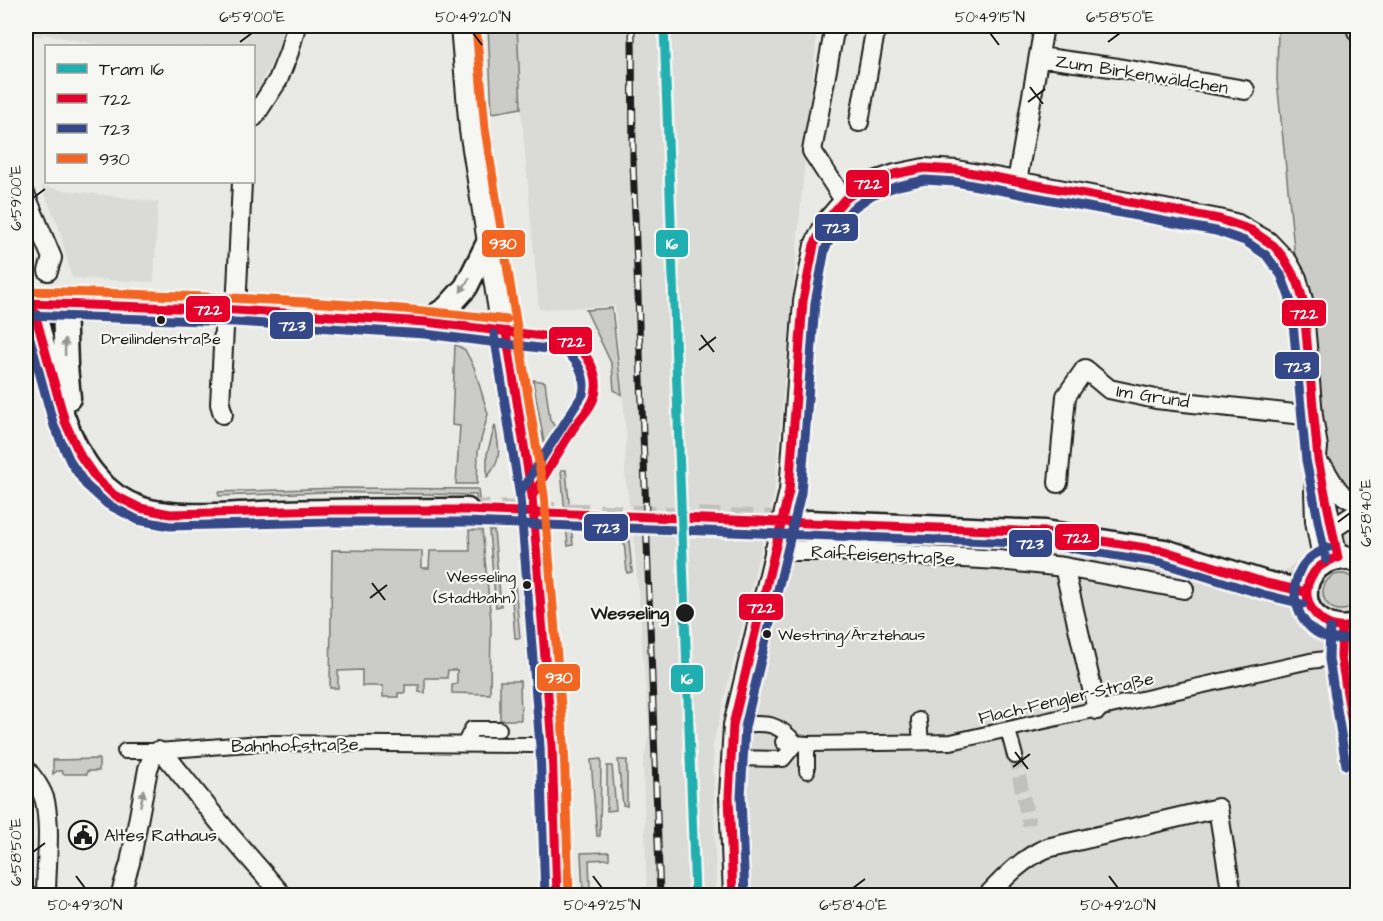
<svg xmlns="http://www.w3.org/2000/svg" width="1383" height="921" viewBox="0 0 1383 921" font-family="'Architects Daughter',sans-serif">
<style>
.built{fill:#dadad6}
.green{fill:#cbcbc7;stroke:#747472;stroke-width:1.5}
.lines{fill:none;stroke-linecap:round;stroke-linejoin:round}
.pedestrian-tunnel{stroke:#c0c0bd;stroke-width:14;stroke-dasharray:14 7;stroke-linecap:butt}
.tertiary-tunnel{stroke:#c0c0bd;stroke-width:22;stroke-dasharray:22 11;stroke-linecap:butt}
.pedestrian-casing{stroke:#1c1c1c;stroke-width:18}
.minor-casing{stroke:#1c1c1c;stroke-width:22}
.tertiary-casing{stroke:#1c1c1c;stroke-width:27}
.secondary-casing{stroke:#1c1c1c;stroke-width:30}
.pedestrian{stroke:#f6f6f2;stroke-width:14}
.minor{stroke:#f6f6f2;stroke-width:18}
.tertiary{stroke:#f6f6f2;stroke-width:22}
.secondary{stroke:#f6f6f2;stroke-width:26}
.rail-casing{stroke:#1c1c1c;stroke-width:7}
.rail{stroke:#f6f6f2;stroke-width:4.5;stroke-dasharray:14;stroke-linecap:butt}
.bus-1-casing{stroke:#f6f6f2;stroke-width:14}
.bus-2-casing{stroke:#f6f6f2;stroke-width:14}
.bus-3-casing{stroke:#f6f6f2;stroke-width:14}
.bus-1{stroke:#e4002b;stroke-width:9}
.bus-2{stroke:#344889;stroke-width:9}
.bus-3{stroke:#f26522;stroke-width:9}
.tram-1-casing{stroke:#f6f6f2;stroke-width:14}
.tram-1{stroke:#20afb0;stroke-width:9}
.oneway{fill:#949492}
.ticks{fill:none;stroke:#1c1c1c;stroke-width:2}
.bus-dot{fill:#1c1c1c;stroke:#f6f6f2;stroke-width:2}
.labels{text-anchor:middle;stroke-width:4.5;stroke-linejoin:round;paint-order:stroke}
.bus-label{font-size:16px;fill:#1c1c1c;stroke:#f6f6f2}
.street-label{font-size:18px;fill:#1c1c1c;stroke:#f6f6f2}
.stop-label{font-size:18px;font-weight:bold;fill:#1c1c1c;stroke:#f6f6f2;text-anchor:end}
.poi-label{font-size:18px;fill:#1c1c1c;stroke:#f6f6f2;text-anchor:start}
.line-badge{stroke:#f6f6f2;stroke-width:2}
.badge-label{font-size:16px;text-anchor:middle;font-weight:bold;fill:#fff}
.neatline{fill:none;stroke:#1c1c1c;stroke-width:2}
.ticks-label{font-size:15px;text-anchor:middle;fill:#1c1c1c}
</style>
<rect width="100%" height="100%" fill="#e9e9e5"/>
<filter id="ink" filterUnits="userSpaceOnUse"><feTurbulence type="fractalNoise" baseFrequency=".0167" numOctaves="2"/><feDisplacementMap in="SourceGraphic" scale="12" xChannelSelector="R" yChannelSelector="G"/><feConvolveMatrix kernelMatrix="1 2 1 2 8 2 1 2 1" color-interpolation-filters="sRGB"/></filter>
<g filter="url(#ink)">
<path class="built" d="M26,26H283L279,48L270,67L254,95V46H107L43,34L42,37L26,34Z
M517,26H830L829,32L817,30L774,493L713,745L716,895H647L643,765L649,731L634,538L625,474L626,433L615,306L539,309L521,108Z
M41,187L158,202L154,282L72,278L58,224Z
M1357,517V895L737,896V730L770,583L807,541L966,547L1045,532L1266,583L1300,560L1322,533Z"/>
<path class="green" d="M488,26H517L521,108L492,113Z
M1278,26H1355L1357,33V491L1346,488L1318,447L1297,278L1277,80Z
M612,308L622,395L614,390L612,365L586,310Z
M455,344L465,350L474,367L488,414L478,451L477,484H456L460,426L452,425Z
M533,380L545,382L550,420L558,431L546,454Z
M495,425C499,447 503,460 487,477V454Z
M561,470H566L573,545L568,546Z
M341,488L478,489L491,620L490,694L452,693V685L457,684V670H448L447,678H425V693L419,692V685H405V693H398V697H383V686H362V670L338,671V688H330L332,550L422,551V568H429L430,551H470L469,530H480L476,495L325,492L219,496L218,492Z
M622,520H627L632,572L627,573Z
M489,531H494L501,606L496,607Z
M1323 592a18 18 0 1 1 36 0a18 18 0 1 1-36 0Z
M515,585L520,638H515L511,586Z
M500,681H520L521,720H500Z
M99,759V771H87V774H63L62,771H57L53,774V760Z
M601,759L600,836H597L591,760Z
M618,760H627V806L623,805Z
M607,766H612L616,810L607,811Z
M609,852V859L589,860L590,888H603V893H583L581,853Z"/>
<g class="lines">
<path class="pedestrian-tunnel" d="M1015,756L1029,825"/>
<path class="tertiary-tunnel" d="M467,510L808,522"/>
<g class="pedestrian-casing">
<path id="pedestrian" d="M919,720L921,742
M733,725C764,724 774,719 796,743
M1008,730L1015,756
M783,742L807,744L951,742L1310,661L1341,657
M465,743L472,729H499
M807,744V771
M125,751H158L261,743L534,745
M730,758L783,759L796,743"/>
</g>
<g class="minor-casing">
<path id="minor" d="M835,26L812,151L844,200
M1355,26L1358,33
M1039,57L1118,68L1245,90
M254,117L278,80L289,52L296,26
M859,122L876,26
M1017,182L1044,26
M26,196L52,258L48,271
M236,310L242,182
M223,414L220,404L225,310
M1324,468C1332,480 1341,502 1358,500
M1321,474L1338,558
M1058,483L1066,396L1085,369L1109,389L1156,399L1313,416
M1334,528L1358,512
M774,551H837L999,560L1064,567L1184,589
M1064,567L1097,710
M1342,628L1341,657L1358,763
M26,769C33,778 42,789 45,801C51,829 46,867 46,896
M120,896L130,863L148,769L153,755L158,751L167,757L228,833L283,896
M733,896L729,796L733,725L789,491L803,301L814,245L826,221L844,200L866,184L895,174L924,168L957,170L1219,219L1238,224L1268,241L1288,262L1297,278L1303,300L1313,416L1318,447L1314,491L1315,521L1323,563
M987,896C1005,877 1023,858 1047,848L1218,808L1232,896"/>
</g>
<g class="tertiary-casing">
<path id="tertiary" d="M64,304L66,366L69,398
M426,322L447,308L466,287L491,237
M467,510C406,510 346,510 285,512C246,513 176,521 140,508C123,502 107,491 96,477C59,435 47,356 32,303L236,310L426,322L506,332
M808,522L1045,532L1165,551L1266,583L1306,592
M1358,561C1336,552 1310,564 1306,588C1302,618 1333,634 1358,625"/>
</g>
<g class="secondary-casing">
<path id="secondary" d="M464,26L473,130L532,496L552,745L557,896"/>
</g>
<use href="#pedestrian" class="pedestrian"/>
<use href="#minor" class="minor"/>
<use href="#tertiary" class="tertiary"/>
<use href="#secondary" class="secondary"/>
<g class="rail-casing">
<path id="rail" d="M632,26L633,161L660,896"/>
</g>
<use href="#rail" class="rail"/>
<g class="bus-1-casing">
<path id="bus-1" d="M26,303L236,310L426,322L568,339C587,351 602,376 594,398C590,410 580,418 573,429C559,451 546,474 532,496
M32,303L65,422L81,457L95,477L114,495L140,508L170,514L331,510H467L1045,532L1165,551L1266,583L1306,592
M506,332L532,496L552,745L557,896
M1333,559C1324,564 1316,567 1311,577C1299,598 1316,624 1338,627C1344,628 1351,626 1358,625
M1342,628L1341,657L1358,760
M733,896L729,796L733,725L789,491L803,301L814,245L826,221L844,200L866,184L895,174L924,168L957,170L1219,219L1251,230L1274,246L1283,257L1298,283L1303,300L1318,459L1338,558"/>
</g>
<g class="bus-2-casing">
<path id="bus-2" d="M26,315L235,322L425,334L564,351C578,360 587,377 583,394L522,490
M26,324L54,426L71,463L86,485L107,504L138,520L170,526L331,522H467L1044,544L1162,563L1262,594L1303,604
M494,334L520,497L540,746L545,896
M1328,548C1322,551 1316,553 1311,557C1285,577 1292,621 1321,635C1333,641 1345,639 1358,637
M1330,628L1329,659L1346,765
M745,896L741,796L745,727L801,493L815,303L825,249L836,228L852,209L872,195L898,186L925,180L956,182L1216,231L1245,241L1266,255L1281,275L1286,288L1291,302L1306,460L1326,560"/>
</g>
<g class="bus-3-casing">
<path id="bus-3" d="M476,26L485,129L544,495L564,744L569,896
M26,291C187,296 348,300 507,320"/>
</g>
<use href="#bus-1" class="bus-1"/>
<use href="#bus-2" class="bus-2"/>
<use href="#bus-3" class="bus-3"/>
<g class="tram-1-casing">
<path id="tram-1" d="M664,26L695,896"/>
</g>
<use href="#tram-1" class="tram-1"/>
</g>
<defs><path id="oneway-solid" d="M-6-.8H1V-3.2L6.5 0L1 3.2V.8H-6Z" transform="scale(1.5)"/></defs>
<g class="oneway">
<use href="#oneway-solid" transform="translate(465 285) rotate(123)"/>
<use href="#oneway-solid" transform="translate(65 347) rotate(-91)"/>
<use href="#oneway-solid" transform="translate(142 798) rotate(-79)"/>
</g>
</g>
<path class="ticks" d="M473,33L482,45M990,33L999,45M240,42L252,33M1108,42L1120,33M1030,87L1043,104M1028,102L1045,89M33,198L45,189M701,335L714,352M699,350L716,337M1338,522L1350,513M372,583L385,600M370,598L387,585M1015,752L1028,769M1013,767L1030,754M33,852L45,843M76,876L85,888M593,876L602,888M1109,876L1118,888M853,888L865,879"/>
<defs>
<g id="civic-ring" transform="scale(1.5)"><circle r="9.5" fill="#f6f6f2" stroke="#1c1c1c" stroke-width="1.5"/><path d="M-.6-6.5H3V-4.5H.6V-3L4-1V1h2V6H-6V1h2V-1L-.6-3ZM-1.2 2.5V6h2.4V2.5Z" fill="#1c1c1c"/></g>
</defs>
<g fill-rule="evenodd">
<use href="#civic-ring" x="83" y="835"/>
</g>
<g class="bus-dot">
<circle cx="161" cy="320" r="5"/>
<circle cx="527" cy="585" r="5"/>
<circle cx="685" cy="613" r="10"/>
<circle cx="767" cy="634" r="5"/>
</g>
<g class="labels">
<g class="bus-label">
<text x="161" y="344">Dreilindenstraße</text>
<text x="516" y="582" text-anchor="end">Wesseling<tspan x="516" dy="21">(Stadtbahn)</tspan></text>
<text x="778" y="640" text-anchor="start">Westring/Ärztehaus</text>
</g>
<g class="street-label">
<text transform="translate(1142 74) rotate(9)" y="6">Zum Birkenwäldchen</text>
<text transform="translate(1153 396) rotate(9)" y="6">Im Grund</text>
<text transform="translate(883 555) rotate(3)" y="6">Raiffeisenstraße</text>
<text transform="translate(1066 698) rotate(-13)" y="6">Flach-Fengler-Straße</text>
<text transform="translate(295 745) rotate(-1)" y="6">Bahnhofstraße</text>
</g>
<g class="stop-label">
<text x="669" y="619">Wesseling</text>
</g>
<g class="poi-label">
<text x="104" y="841">Altes Rathaus</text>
</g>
</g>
<g class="line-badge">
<rect x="845" y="169" width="45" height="29" rx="6" fill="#e4002b"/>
<rect x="814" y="213" width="45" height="29" rx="6" fill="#344889"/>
<rect x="481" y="229" width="45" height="29" rx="6" fill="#f26522"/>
<rect x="655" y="229" width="34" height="29" rx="6" fill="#20afb0"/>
<rect x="185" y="295" width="46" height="28" rx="6" fill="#e4002b"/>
<rect x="1281" y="299" width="46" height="28" rx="6" fill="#e4002b"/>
<rect x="269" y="311" width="45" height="29" rx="6" fill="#344889"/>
<rect x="548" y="326" width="45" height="29" rx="6" fill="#e4002b"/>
<rect x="1274" y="351" width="46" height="29" rx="6" fill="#344889"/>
<rect x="583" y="513" width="46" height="29" rx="6" fill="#344889"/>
<rect x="1054" y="523" width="46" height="28" rx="6" fill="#e4002b"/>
<rect x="1008" y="529" width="45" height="29" rx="6" fill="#344889"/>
<rect x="738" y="593" width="46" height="28" rx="6" fill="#e4002b"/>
<rect x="536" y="663" width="45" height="29" rx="6" fill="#f26522"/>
<rect x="670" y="664" width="34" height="29" rx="6" fill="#20afb0"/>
</g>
<g class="badge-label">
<text x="868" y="189">722</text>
<text x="836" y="233">723</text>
<text x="503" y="249">930</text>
<text x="672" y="249">16</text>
<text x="208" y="315">722</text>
<text x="1304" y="319">722</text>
<text x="292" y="331">723</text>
<text x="571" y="347">722</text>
<text x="1297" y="372">723</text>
<text x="606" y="533">723</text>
<text x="1077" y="543">722</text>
<text x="1030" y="549">723</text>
<text x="761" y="613">722</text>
<text x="559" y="683">930</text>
<text x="687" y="684">16</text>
</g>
<rect width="1383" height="921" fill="none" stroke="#f6f6f2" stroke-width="66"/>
<rect x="45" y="45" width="210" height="138" fill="#f6f6f2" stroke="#9f9f9c" stroke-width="1.5"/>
<rect x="57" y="64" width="30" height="9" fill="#20afb0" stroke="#9f9f9c" stroke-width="1.5"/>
<text x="99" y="75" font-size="18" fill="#1c1c1c">Tram 16</text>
<rect x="57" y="94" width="30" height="9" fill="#e4002b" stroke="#9f9f9c" stroke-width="1.5"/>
<text x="99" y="105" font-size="18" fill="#1c1c1c">722</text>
<rect x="57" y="124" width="30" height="9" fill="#344889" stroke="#9f9f9c" stroke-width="1.5"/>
<text x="99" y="135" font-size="18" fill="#1c1c1c">723</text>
<rect x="57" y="154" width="30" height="9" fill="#f26522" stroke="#9f9f9c" stroke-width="1.5"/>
<text x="99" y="165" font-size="18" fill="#1c1c1c">930</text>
<rect x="33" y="33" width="1317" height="855" class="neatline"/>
<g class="ticks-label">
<text x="252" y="22">6°59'00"E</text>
<text x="473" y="22">50°49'20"N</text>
<text x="990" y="22">50°49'15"N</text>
<text x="1120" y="22">6°58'50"E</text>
<text transform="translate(16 198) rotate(-90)" y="5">6°59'00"E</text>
<text transform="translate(1366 513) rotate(-90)" y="5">6°58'40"E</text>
<text transform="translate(16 852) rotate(-90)" y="5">6°58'50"E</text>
<text x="85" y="910">50°49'30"N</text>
<text x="602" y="910">50°49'25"N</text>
<text x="853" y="910">6°58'40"E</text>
<text x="1118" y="910">50°49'20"N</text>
</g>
</svg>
